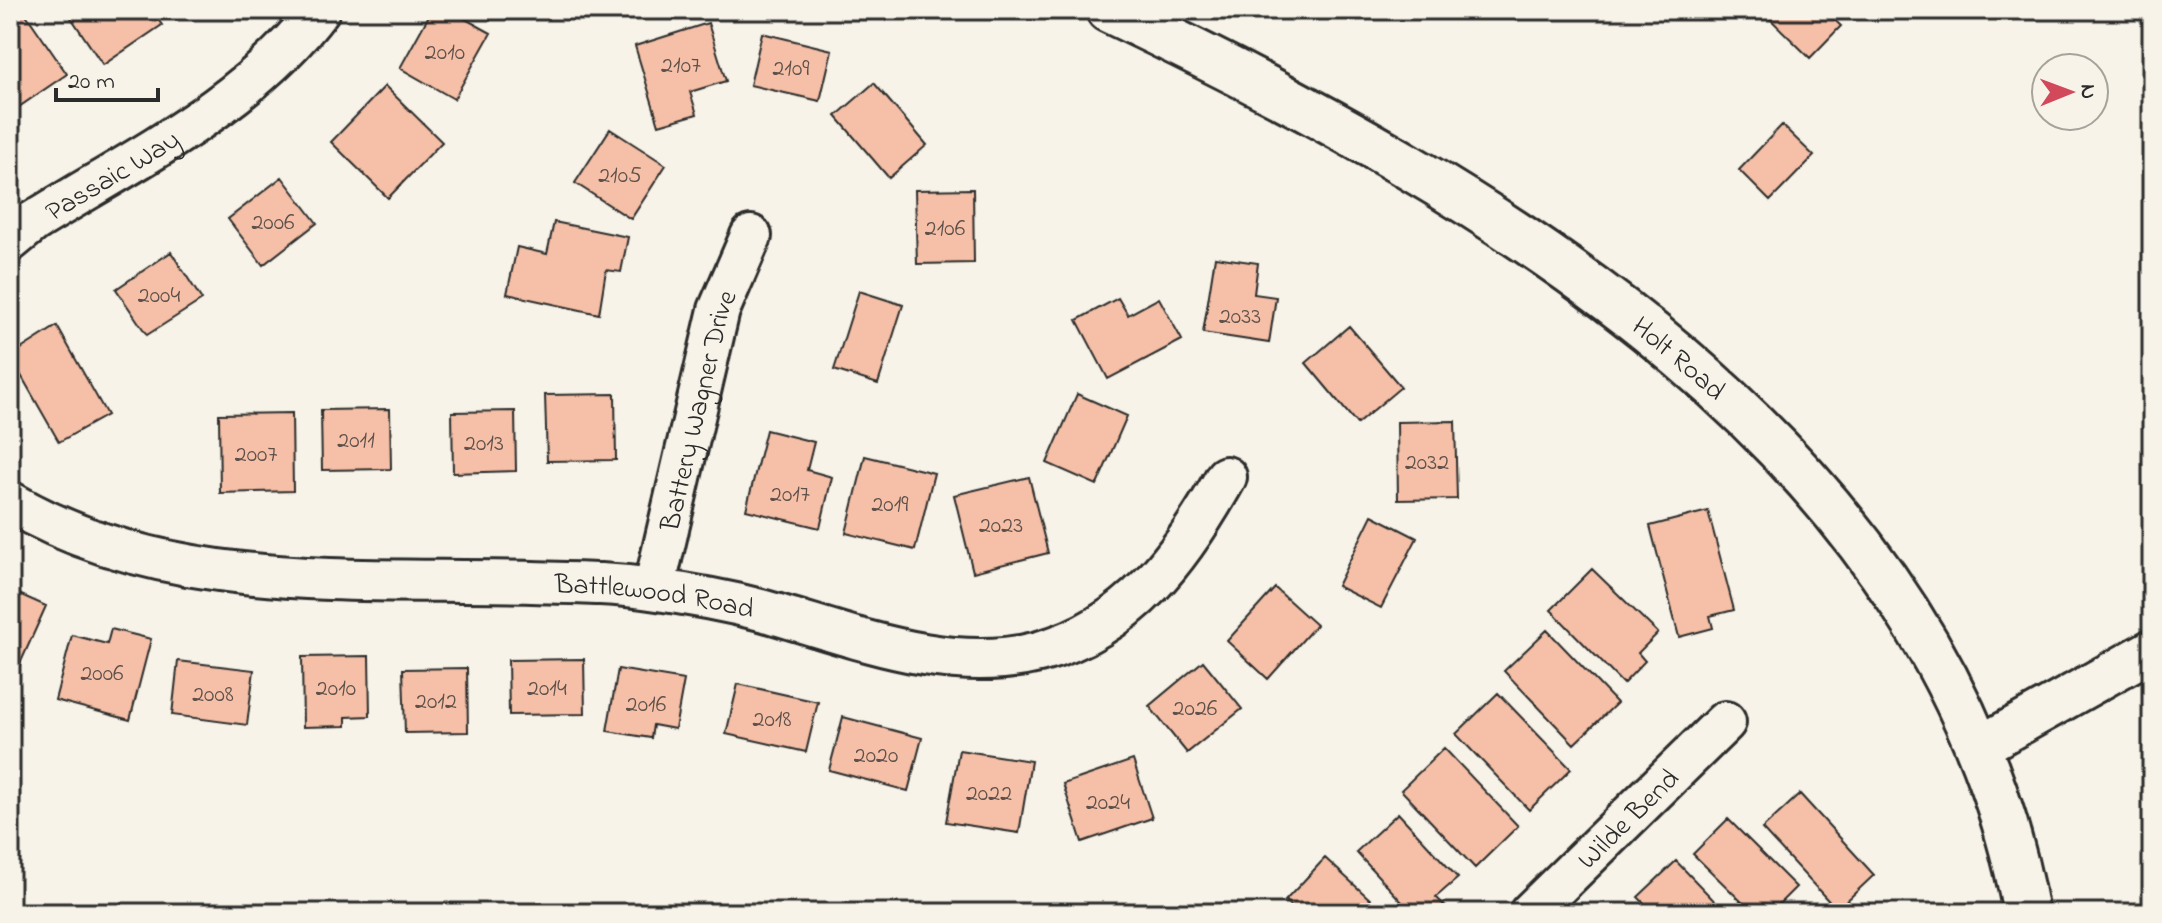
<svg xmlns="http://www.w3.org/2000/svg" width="2162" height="923" viewBox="0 0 2162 923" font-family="'Indie Flower',sans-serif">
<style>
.building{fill:#f5c0a7;stroke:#2b2b2b;stroke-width:2}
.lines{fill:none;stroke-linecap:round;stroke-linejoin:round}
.street-casing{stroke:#2b2b2b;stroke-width:46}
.secondary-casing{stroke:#2b2b2b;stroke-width:50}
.street{stroke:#f7f3e8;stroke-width:40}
.secondary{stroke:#f7f3e8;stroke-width:44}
.labels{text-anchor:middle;stroke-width:6;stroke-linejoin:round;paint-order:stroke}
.number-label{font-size:24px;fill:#5e504a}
.street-label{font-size:28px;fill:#2b2b2b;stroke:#f7f3e8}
</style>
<rect width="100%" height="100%" fill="#f7f3e8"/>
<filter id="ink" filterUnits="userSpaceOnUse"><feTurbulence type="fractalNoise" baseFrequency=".0125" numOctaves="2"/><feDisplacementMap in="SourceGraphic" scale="16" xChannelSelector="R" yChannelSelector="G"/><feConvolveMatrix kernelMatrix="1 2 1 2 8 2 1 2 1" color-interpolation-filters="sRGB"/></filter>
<g filter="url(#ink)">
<path class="building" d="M23,10L67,74L10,113V17Z
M66,10H151L162,25L103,65Z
M432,10H449L491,33L454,99L400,68Z
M1761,10H1824L1841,26L1810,58Z
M708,23L726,81L690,92L697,114L659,125L635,46Z
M762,33L832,50L820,101L750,85Z
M874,83L927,145L889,178L836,116Z
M385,86L442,142L388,198L331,142Z
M1782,125L1814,156L1770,201L1739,170Z
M610,129L666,165L631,219L575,183Z
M282,177L317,223L263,265L228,219Z
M973,189L974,263L917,264L915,190Z
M554,222L628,237L621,272L606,270L599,314L507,294L517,247L547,254Z
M171,252L202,300L147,335L116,289Z
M1215,257L1258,263L1254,294L1276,297L1269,343L1203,333Z
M859,291L903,305L878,384L834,370Z
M1118,298L1128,315L1159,298L1182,340L1108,379L1077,320Z
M57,326L107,415L59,442L10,356Z
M1349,326L1401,387L1357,424L1306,363Z
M615,394L616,460L547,461L545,395Z
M1077,394L1127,416L1097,485L1047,463Z
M390,409L391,469L322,470L321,410Z
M515,411L516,471L453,473L452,412Z
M292,413L293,491L220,493L219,414Z
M1455,421L1457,499L1398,500L1397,422Z
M766,430L814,442L807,470L832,477L820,528L746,510Z
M865,456L934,473L915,550L846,533Z
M1029,477L1048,553L973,572L954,495Z
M1708,511L1734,610L1710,616L1713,628L1679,637L1650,526Z
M1372,515L1417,538L1381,608L1337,586Z
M1592,569L1658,633L1638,653L1645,661L1623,684L1551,610Z
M1275,588L1316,625L1268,679L1227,641Z
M10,590L46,606L11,684L10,683Z
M111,629L151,639L130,720L55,700L72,635L107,644Z
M1547,630L1617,703L1574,744L1504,671Z
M369,656L370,716L346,717V726L303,727L302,657Z
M584,659L585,714L509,715L508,660Z
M178,661L254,670L247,725L172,715Z
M1203,661L1242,709L1187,753L1149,706Z
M467,668L468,732L405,733L403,669Z
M618,669L684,680L675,729L653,725L651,738L607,731Z
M738,684L818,702L806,752L726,734Z
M1498,693L1571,769L1529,810L1456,734Z
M843,717L922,738L908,791L829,770Z
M1444,748L1518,826L1475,868L1401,790Z
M959,750L1031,761L1019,833L946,822Z
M1133,760L1152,818L1082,842L1063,784Z
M1800,794L1874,875L1837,910L1762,829Z
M1398,813L1458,878L1436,897L1446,907L1439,913H1412L1356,852Z
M1728,819L1796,887L1770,913H1753L1693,854Z
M1325,858L1385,913H1298L1285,901Z
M1676,861L1726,913H1654L1638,897Z"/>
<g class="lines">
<g class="street-casing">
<g id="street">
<path id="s1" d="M10,241L33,222C132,160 248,105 319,10"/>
<path id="s2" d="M10,502C167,595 357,577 532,582C572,583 612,583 651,589C687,594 726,601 761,610C849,634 947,676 1039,652C1131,627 1182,556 1226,477"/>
<path id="s3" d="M654,589L719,310L751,236"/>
<path d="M1979,747L2152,650"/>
<path id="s4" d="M1530,913L1725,722"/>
</g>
</g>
<g class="secondary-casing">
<g id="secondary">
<path id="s5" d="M1109,10C1495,193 1944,454 2026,913"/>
</g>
</g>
<use href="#street" class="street"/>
<use href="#secondary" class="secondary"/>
</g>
</g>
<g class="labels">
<g class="number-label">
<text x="445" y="59">2010</text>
<text x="681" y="72">2107</text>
<text x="791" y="75">2109</text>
<text x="620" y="182">2105</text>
<text x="273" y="229">2006</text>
<text x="945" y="235">2106</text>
<text x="159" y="302">2004</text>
<text x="1240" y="323">2033</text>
<text x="356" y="447">2011</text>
<text x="484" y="450">2013</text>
<text x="256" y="461">2007</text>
<text x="1427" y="469">2032</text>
<text x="790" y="501">2017</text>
<text x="890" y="511">2019</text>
<text x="1001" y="532">2023</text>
<text x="102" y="680">2006</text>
<text x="336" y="695">2010</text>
<text x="547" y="695">2014</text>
<text x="213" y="701">2008</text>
<text x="436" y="708">2012</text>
<text x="646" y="711">2016</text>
<text x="1195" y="715">2026</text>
<text x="772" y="726">2018</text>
<text x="876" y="762">2020</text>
<text x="989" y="800">2022</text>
<text x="1108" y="809">2024</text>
</g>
<g class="street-label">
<text dy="10" stroke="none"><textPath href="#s1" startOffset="122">Passaic Way</textPath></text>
<text dy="10" stroke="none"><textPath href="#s5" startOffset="670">Holt Road</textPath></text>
<text dy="10" stroke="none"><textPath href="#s3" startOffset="184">Battery Wagner Drive</textPath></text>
<text dy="10" stroke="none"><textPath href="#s2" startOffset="658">Battlewood Road</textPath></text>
<text dy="10" stroke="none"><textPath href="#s4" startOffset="136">Wilde Bend</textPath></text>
</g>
</g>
<rect width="2162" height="923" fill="none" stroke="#f7f3e8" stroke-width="40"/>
<rect x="20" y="20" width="2122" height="883" fill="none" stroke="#2b2b2b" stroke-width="3" filter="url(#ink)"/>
<g transform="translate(2070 92) rotate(89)"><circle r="38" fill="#f7f3e8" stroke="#a5a39c" stroke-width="2"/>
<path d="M0-6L14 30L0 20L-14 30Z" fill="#d1495b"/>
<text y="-12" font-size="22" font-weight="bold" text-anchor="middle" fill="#2b2b2b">N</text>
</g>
<path d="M56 88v12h102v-12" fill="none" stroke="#2b2b2b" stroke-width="4"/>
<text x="68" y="88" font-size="24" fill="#2b2b2b" stroke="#f7f3e8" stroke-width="6" paint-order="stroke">20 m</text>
</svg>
